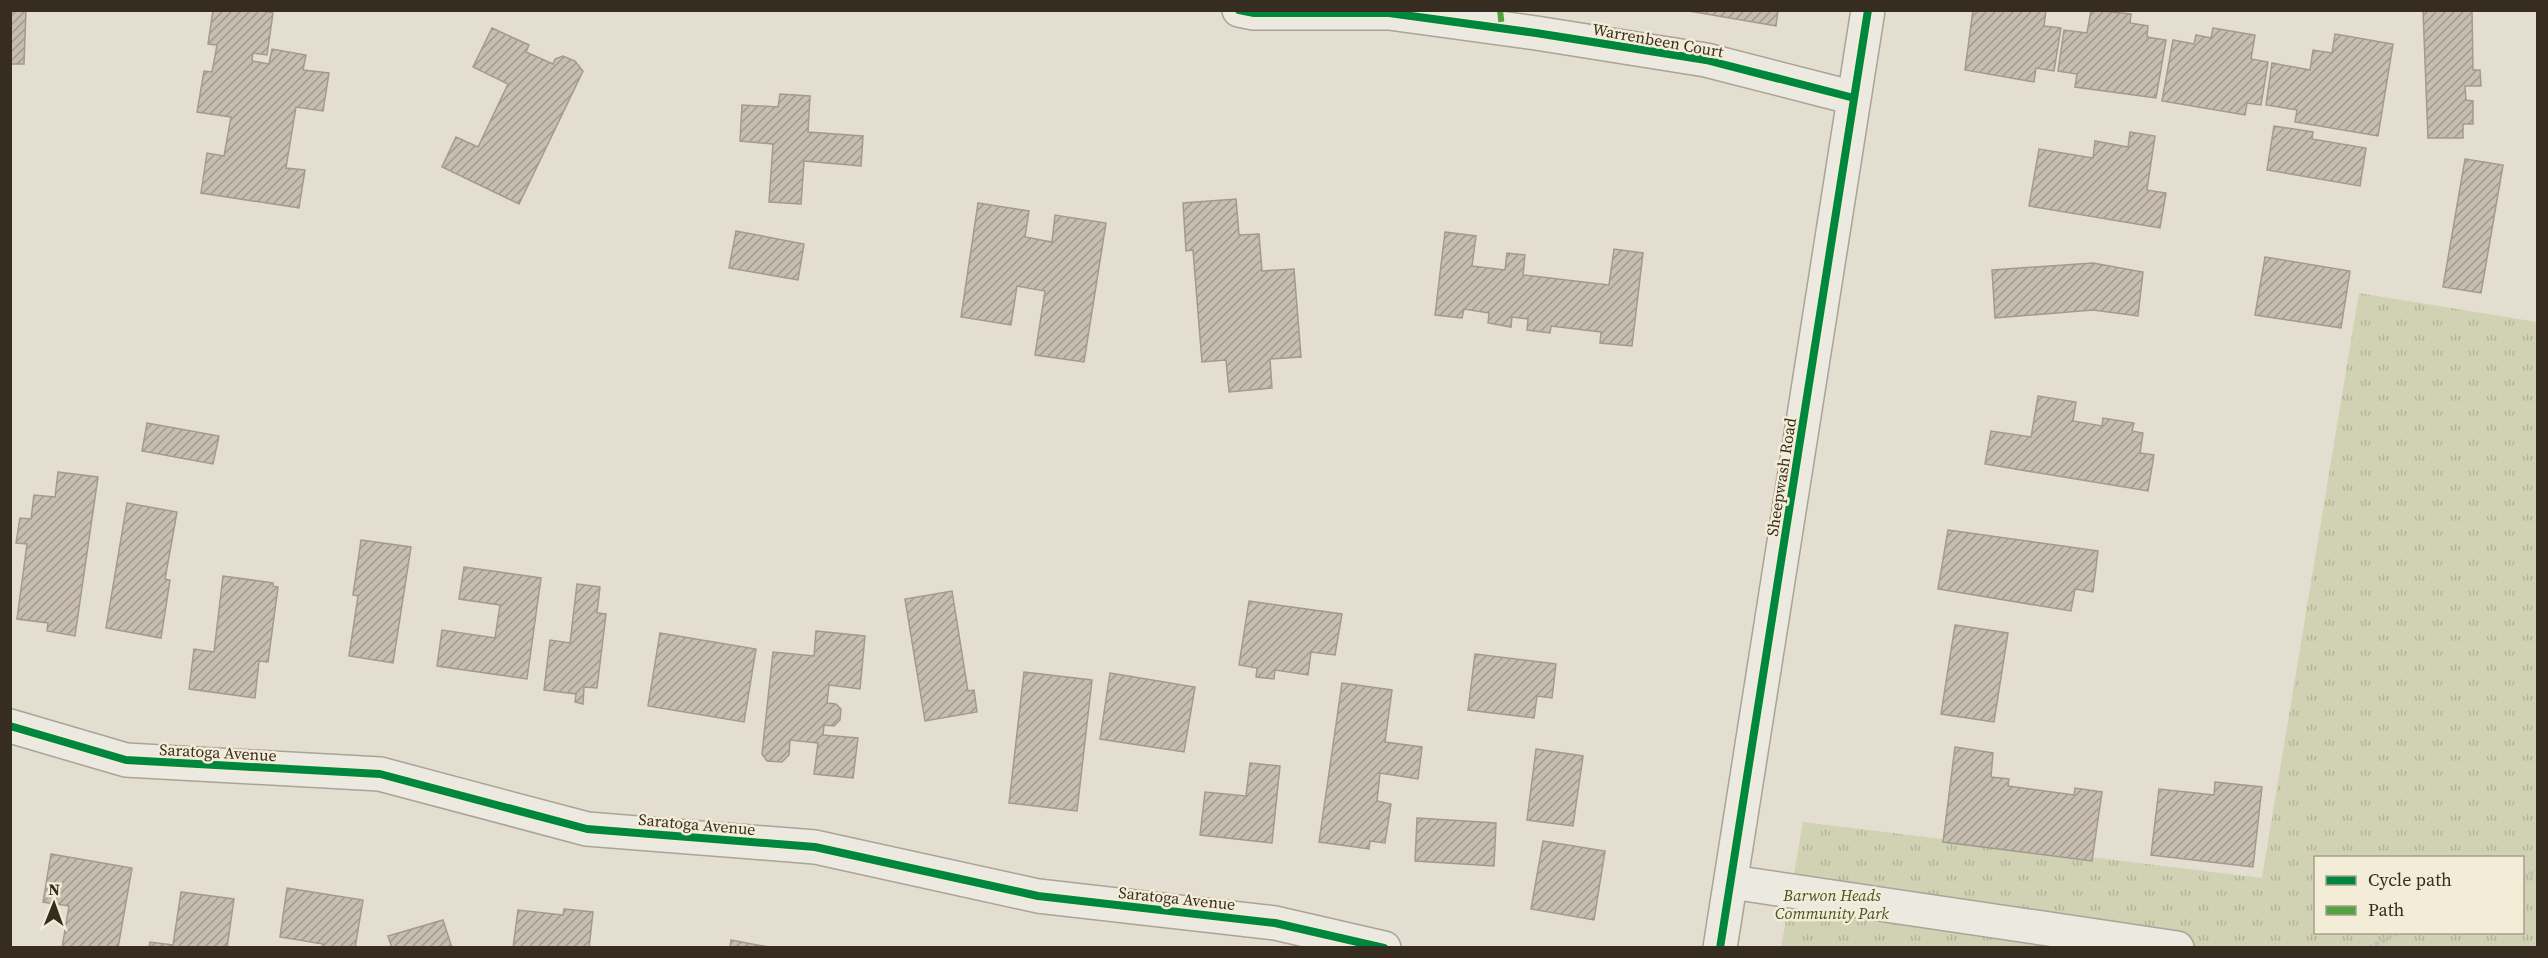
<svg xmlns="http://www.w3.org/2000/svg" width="2548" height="958" viewBox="0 0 2548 958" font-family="'Source Serif 4',serif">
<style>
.park{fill:url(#park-tufts);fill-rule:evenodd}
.building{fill:url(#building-hatch);stroke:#a39a8e;stroke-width:1.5}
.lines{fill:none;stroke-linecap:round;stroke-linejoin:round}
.minor-casing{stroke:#a9a398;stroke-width:36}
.path{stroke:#c4c0b7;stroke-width:4;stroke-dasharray:4.5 3;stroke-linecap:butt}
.minor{stroke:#ece9e0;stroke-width:33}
.quiet{stroke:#53a441;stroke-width:6;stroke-dasharray:12 6;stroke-linecap:butt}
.cycleway-casing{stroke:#f3ecd6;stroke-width:11}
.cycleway{stroke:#00873e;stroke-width:8}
.labels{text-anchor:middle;stroke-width:5;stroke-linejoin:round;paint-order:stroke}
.street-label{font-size:16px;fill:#372c20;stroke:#f3ecd6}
.park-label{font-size:16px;font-style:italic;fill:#465228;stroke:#f3ecd6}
</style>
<defs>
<pattern id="park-tufts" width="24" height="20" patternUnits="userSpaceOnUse" patternTransform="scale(1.5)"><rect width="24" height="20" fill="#d1d2b3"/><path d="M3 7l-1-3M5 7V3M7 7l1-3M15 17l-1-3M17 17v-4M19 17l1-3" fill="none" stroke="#b4b49a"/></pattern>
<pattern id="building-hatch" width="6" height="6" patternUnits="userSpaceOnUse" patternTransform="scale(1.5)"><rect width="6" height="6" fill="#c7bdb0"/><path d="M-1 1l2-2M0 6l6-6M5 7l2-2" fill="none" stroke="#a29a8f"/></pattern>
</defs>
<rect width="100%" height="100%" fill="#e3decf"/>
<path class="park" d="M2359,293L2537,322V947L1781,948L1803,822L2262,878ZM2316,858H2522V932H2316Z"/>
<path class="building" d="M10,10H26L24,64H10Z
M213,10H260L273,13L267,55L253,53L252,61L269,64L272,49L306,55L303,70L329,73L323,111L296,107L286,168L305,170L299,208L201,193L207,153L224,156L231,117L197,112L204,71L212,72L217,45L208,44Z
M1683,10H1778L1776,26Z
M1973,10H2046L2044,26L2061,28L2054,71L2036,68L2034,82L1965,70Z
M2091,10L2131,14L2130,23L2148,26L2147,37L2166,40L2156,98L2075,87L2077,74L2058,71L2064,30L2087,33Z
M2423,10H2472L2473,70H2480L2481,86H2465L2466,100L2473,101V124H2463V138H2428Z
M492,28L529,45L526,52L553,64L555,59L563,56L575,61L583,71L519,204L442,167L456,137L478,147L508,84L473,67Z
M2213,28L2255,35L2251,59L2268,62L2261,105L2247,103L2245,115L2162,101L2173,40L2194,44L2196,35L2211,38Z
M2335,34L2393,44L2378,136L2295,122L2297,110L2266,105L2272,63L2310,70L2313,50L2332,53Z
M780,94L810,96L808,132L863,136L861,166L804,161L801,204L769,202L773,144L740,141L742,105L778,107Z
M2274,126L2313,132L2312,139L2366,148L2360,186L2267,170Z
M2130,132L2155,136L2147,190L2166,193L2160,228L2029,206L2039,149L2093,158L2095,141L2128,147Z
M2465,159L2503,165L2481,293L2443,287Z
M1236,199L1239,235L1259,234L1262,271L1294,269L1301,357L1270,359L1272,388L1229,392L1226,360L1202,362L1193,250L1186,251L1183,203Z
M978,203L1029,211L1025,237L1052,242L1055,215L1106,223L1084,362L1035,355L1045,291L1017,286L1011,325L961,317Z
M736,231L804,244L798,280L729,268Z
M1445,232L1476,236L1472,266L1505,270L1507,253L1525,255L1523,275L1609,285L1614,249L1643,253L1632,346L1600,343L1601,332L1551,326L1550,333L1527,330L1528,319L1512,317L1511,327L1488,323L1489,313L1464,309L1462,318L1435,315Z
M2265,257L2350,271L2341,328L2255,315Z
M2093,263L2143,272L2138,316L2093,310L1995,318L1992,270Z
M2038,396L2076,402L2073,421L2102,426L2103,418L2134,423L2132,431L2143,433L2140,453L2154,455L2148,491L1985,464L1991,431L2031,437Z
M147,423L219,436L213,464L142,451Z
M58,472L98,477L75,636L47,631L48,623L17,619L27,544L16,543L20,518L31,519L34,495L55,497Z
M127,503L177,512L165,579L170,580L161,638L106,628Z
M1948,530L2098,551L2093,592L2075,589L2071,611L1938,589Z
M361,540L411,547L393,663L349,656L358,596L353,595Z
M464,567L541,578L527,679L437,666L442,630L495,638L500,605L459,599Z
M223,576L273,583V586L278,587L268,662L259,661L255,698L189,689L194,649L214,652Z
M577,584L600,587L597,613L606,614L597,688L584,687L583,704L575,702L576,694L544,690L550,640L570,643Z
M952,591L968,691L974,690L977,712L925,721L905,599Z
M1249,601L1342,614L1335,655L1311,652L1308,675L1275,670L1274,679L1256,677L1257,668L1239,665Z
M1955,625L2008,633L1994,722L1941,714Z
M816,631L865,636L860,689L829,685L827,703L836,704L841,709L840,720L834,726L824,725L823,735L858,738L853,778L814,774L818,743L790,740L789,755L782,762L767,761L762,754L773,652L814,656Z
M660,633L756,649L744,722L648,706Z
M1475,654L1556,664L1552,698L1537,696L1534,718L1468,710Z
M1024,672L1092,680L1077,811L1009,803Z
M1110,673L1195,687L1184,752L1100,739Z
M1342,683L1392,690L1385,742L1422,747L1418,779L1380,773L1377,801L1391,804L1385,843L1370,841L1369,849L1319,842Z
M1955,747L1993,753L1991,777L2009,779L2008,786L2074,795L2075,788L2102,792L2092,861L1943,842Z
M1536,749L1583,756L1573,826L1527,820Z
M1250,763L1280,766L1272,843L1200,835L1205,792L1246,796Z
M2215,782L2262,787L2253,867L2151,855L2159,789L2214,795Z
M1417,818L1496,823L1494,866L1415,861Z
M1543,841L1605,851L1594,920L1531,909Z
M51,854L132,868L118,948H62L69,906L43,902Z
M287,888L363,900L355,948H322L323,944L280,937Z
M181,892L234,899L227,948H149L150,942L173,945Z
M564,909L593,912L589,948H513L518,910L563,915Z
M443,920L452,948H392L388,936Z
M731,940L774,948H730Z"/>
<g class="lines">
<g class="minor-casing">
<path id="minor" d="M1239,10L1254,13H1389L1536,33L1706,60L1854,98
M10,726L126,760L380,774L587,829L815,847L1038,896L1275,923L1384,948
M1731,882L2177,948
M1720,948L1868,10"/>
</g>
<path class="path" d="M2522,877L2538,870
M2368,948L2401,932"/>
<use href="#minor" class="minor"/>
<path class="quiet" d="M1500,10L1502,28"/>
<g class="cycleway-casing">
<path id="cycleway" d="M1239,10L1254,13H1389L1536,33L1706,60L1854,98
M10,726L126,760L380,774L587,829L815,847L1038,896L1275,923L1384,948
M1720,948L1868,10"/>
</g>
<use href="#cycleway" class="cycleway"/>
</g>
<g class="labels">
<g class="street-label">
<text transform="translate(1658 40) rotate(10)" y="6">Warrenbeen Court</text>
<text transform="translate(1781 477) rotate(-81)" y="6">Sheepwash Road</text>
<text transform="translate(218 752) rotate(3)" y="6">Saratoga Avenue</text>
<text transform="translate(697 824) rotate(5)" y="6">Saratoga Avenue</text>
<text transform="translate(1177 898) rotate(6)" y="6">Saratoga Avenue</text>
</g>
<g class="park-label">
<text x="1832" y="901">Barwon Heads<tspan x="1832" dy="18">Community Park</tspan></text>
</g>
</g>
<rect width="2548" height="958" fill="none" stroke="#372c20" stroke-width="24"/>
<rect x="2314" y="856" width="210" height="78" fill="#f3ecd6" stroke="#a89f8d" stroke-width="1.5"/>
<rect x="2326" y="876" width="30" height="9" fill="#00873e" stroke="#a89f8d" stroke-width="1.5"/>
<text x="2368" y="886" font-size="18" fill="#372c20">Cycle path</text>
<rect x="2326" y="906" width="30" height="9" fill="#53a441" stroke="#a89f8d" stroke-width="1.5"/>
<text x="2368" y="916" font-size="18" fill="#372c20">Path</text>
<g transform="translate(54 904) rotate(1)" stroke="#f3ecd6" stroke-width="4.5" paint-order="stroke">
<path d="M0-4.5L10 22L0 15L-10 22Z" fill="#372c20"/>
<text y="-9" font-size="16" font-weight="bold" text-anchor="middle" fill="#372c20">N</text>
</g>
</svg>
